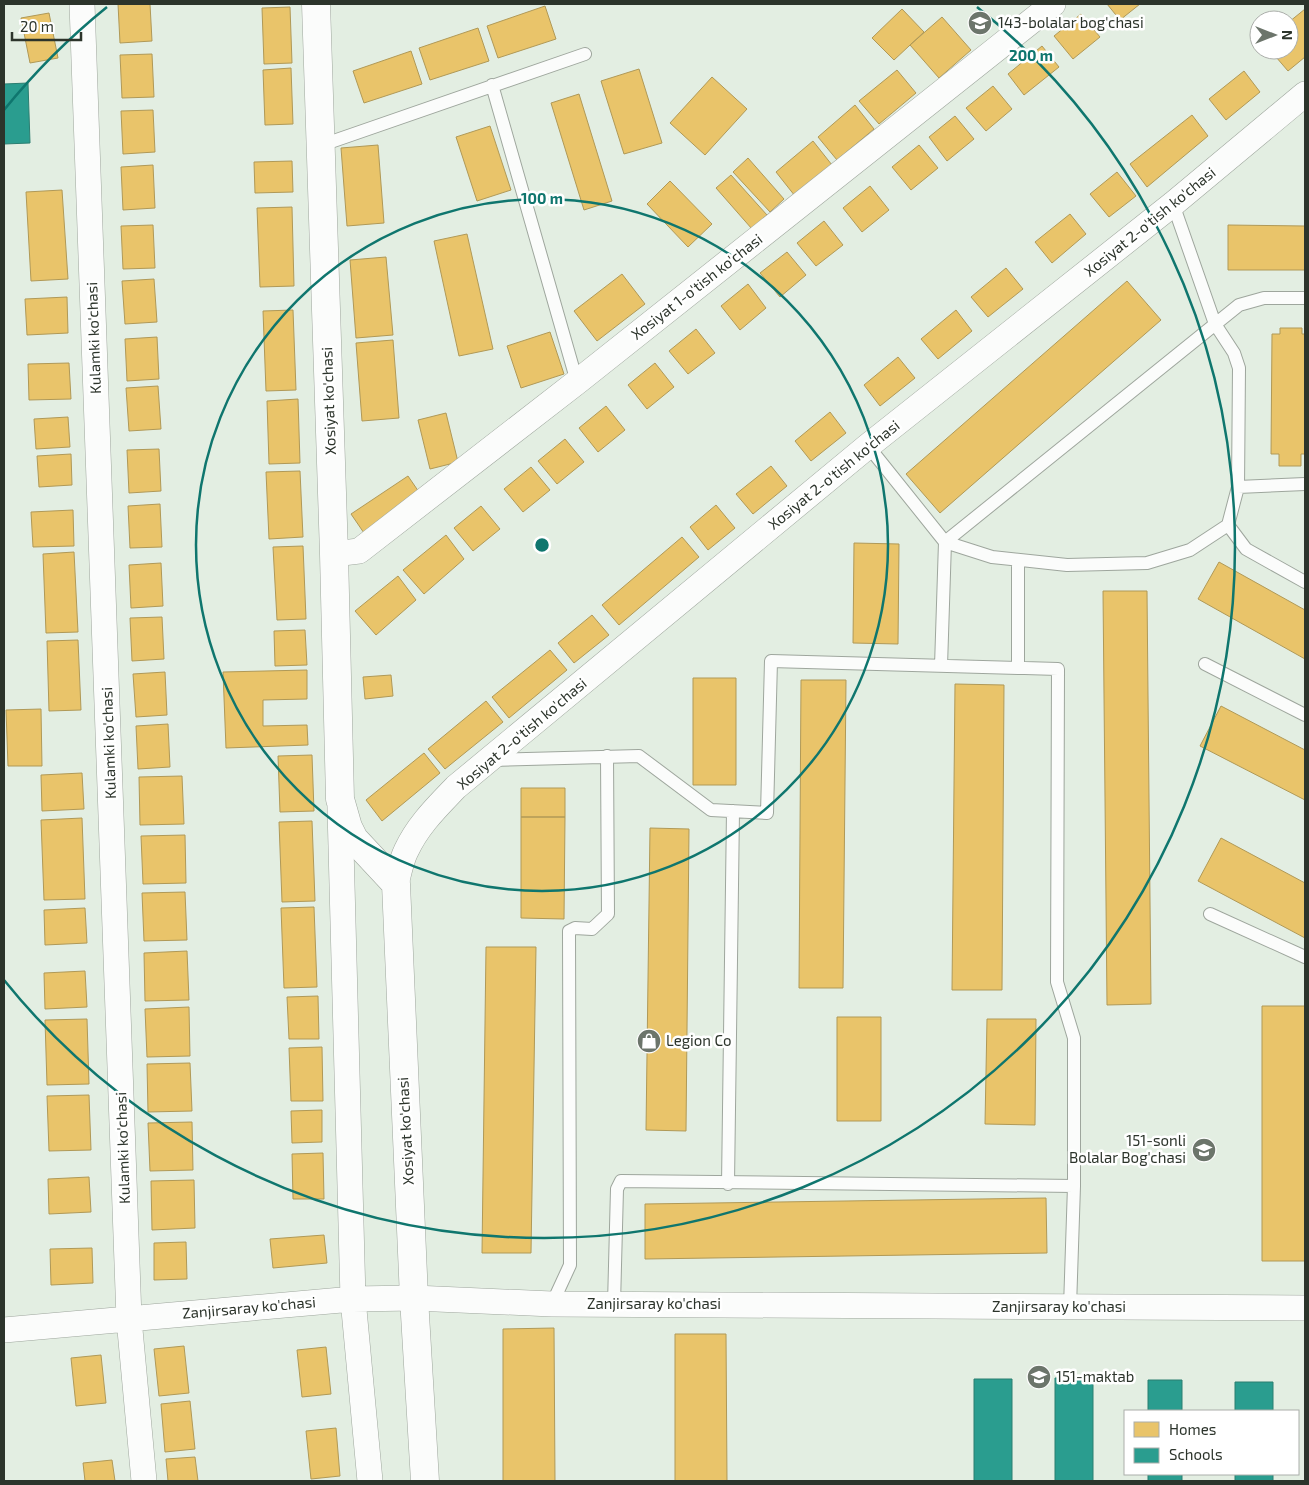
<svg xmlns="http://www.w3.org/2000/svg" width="1309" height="1485" viewBox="0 0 1309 1485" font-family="'Exo 2',sans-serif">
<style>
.homes{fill:#e9c46a;stroke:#b09957}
.schools{fill:#2a9d8f;stroke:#2b7e71}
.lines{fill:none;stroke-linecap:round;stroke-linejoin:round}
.lane-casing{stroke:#9ea69d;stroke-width:14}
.street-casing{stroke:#9ea69d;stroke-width:26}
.secondary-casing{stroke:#9ea69d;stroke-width:29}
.lane{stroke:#fbfcfb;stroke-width:12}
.street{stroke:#fbfcfb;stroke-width:25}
.secondary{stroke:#fbfcfb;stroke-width:28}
.ring{fill:none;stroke:#0f766e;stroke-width:2.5}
.labels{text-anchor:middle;stroke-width:5;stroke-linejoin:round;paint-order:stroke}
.poi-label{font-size:15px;fill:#2c342b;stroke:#fff;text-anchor:start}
.street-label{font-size:15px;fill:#2c342b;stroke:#fff}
.centre{fill:#0f766e;stroke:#fff;stroke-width:2.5}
.ring-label{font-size:15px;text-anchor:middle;font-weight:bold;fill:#0f766e;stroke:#fff;stroke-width:5;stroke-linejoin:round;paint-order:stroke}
</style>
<rect width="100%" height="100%" fill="#e3eee2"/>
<path class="homes" d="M118,4H150L152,41L120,43Z
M1107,4H1140L1120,20Z
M545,6L556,39L498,58L487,26Z
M290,7L292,63L264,64L262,8Z
M902,9L924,32L894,60L872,38Z
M1305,9V57L1288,71L1270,50H1289V22Z
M49,13L58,58L30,63L21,18Z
M1081,14L1100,37L1073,59L1054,36Z
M942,17L971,50L939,78L910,45Z
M478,28L489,61L430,80L419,48Z
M1042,46L1059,67L1024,95L1008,74Z
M411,51L422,84L364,103L353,71Z
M152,54L154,97L122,98L120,55Z
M291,68L293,124L265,125L263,70Z
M639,69L662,143L624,154L601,81Z
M897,70L916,93L879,124L859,101Z
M1244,71L1260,92L1226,120L1209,99Z
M712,77L747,109L705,155L670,123Z
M993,86L1012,109L986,131L966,108Z
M579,94L612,201L584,210L551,103Z
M855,105L874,129L837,160L818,137Z
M153,110L155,152L123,154L121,111Z
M1192,115L1208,136L1147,187L1130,164Z
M955,116L974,139L947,161L929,137Z
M490,126L511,190L477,201L456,137Z
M813,141L832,165L795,196L776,172Z
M378,145L384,223L347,226L341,148Z
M919,145L938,168L911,190L892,167Z
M748,158L784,199L770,212L733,172Z
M292,161L293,192L255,193L254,162Z
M153,165L155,208L123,210L121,167Z
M1117,172L1136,196L1109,217L1090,194Z
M731,175L767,215L752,229L716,188Z
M670,181L712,224L688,247L647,204Z
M870,186L889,210L862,232L843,208Z
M62,190L68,279L31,281L26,192Z
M292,207L294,286L260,287L257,208Z
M1070,214L1086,234L1052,263L1035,242Z
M824,221L843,245L816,266L797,243Z
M153,225L155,268L123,269L121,226Z
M1228,225L1305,226V270H1228Z
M467,234L493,349L459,356L434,241Z
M787,252L806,275L780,297L760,273Z
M386,257L393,335L356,338L350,260Z
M1006,268L1023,289L988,317L971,297Z
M622,274L645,304L597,341L574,311Z
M154,279L157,322L125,324L122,281Z
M1127,281L1161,320L940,513L906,474Z
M748,284L766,308L740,330L721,306Z
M67,297L68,333L27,335L25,299Z
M293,310L296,390L266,391L263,311Z
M956,310L972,331L938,359L921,339Z
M1280,328H1302V334H1305V454H1301V466H1279V454H1271L1272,334H1280Z
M696,329L715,353L688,374L669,351Z
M550,332L564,374L521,388L507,346Z
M157,337L159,379L127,381L125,339Z
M393,340L399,418L362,421L356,343Z
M898,357L915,378L880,406L864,385Z
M69,363L71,399L29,400L28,364Z
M655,363L674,387L647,409L628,385Z
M158,386L161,429L129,431L126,388Z
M298,399L300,463L269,464L267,401Z
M606,406L625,430L598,452L579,428Z
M830,412L846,433L811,461L795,441Z
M446,413L458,462L430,469L418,420Z
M68,417L70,447L36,449L34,419Z
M565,439L584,462L557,484L538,461Z
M159,449L161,491L129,493L127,450Z
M71,454L72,485L39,487L37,456Z
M771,466L787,486L753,514L736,494Z
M531,467L550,490L523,512L504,489Z
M300,471L303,537L269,539L266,472Z
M408,476L421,495L364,533L351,514Z
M160,504L162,547L130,548L128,506Z
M716,505L735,528L708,550L690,527Z
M481,506L500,529L473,551L454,528Z
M73,510L74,546L33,547L31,512Z
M446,535L464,559L424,594L403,570Z
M682,537L699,557L619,625L602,605Z
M854,543L899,544L898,644L853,643Z
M303,546L306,619L277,620L273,547Z
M74,552L78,632L46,633L43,554Z
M1219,562L1305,610V659L1198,599Z
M161,563L163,606L131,608L129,565Z
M398,576L416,600L376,635L355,611Z
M1103,591H1147L1151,1004L1107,1005Z
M592,615L609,635L574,663L558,643Z
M162,617L164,659L132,661L130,618Z
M305,630L307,665L275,666L274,631Z
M78,640L81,710L49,711L47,641Z
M550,650L567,670L509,718L492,697Z
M307,670V699L263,700V726L307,725L308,745L226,748L223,672Z
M165,672L167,715L136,717L133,674Z
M391,675L393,696L365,699L363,677Z
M693,678H736V785H693Z
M801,680H846L843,988H799Z
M955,684L1004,685L1002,990H952Z
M486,701L503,722L445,769L428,749Z
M1221,706L1305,750V800L1200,746Z
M41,709L42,766H8L6,710Z
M168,724L170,767L138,769L136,726Z
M424,753L440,773L382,821L366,800Z
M312,755L314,811L280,812L278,756Z
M82,773L84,809L42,811L41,775Z
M182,776L184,824L140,825L139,777Z
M521,788H565V817H521Z
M521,817H565L564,919L521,918Z
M82,818L85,899L44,900L41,820Z
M312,821L315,901L282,902L279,822Z
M650,828L689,829L686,1131L646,1130Z
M185,835L186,883L143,884L141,836Z
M1221,838L1305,883V938L1198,881Z
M185,892L187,940L144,941L142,893Z
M314,907L317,987L284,988L281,908Z
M85,908L87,943L45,945L44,910Z
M486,947H536L531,1253H482Z
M187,951L189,1000L145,1001L144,953Z
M85,971L87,1007L45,1009L44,973Z
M318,996L319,1039H289L287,997Z
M1262,1006H1305V1261H1262Z
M189,1007L190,1056L147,1057L145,1009Z
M837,1017H881V1121H837Z
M87,1019L89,1084L47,1085L45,1020Z
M987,1019H1036L1035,1125L985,1124Z
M322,1047L323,1101H291L289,1048Z
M190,1063L192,1111L148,1112L147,1064Z
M89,1095L91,1150L49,1151L47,1096Z
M322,1110V1142L292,1143L291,1111Z
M192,1122L193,1170L150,1171L148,1123Z
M323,1153L324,1199H293L292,1154Z
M89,1177L91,1212L49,1214L48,1179Z
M194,1180L195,1228L152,1230L151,1181Z
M1046,1198L1047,1253L645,1259V1204Z
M324,1235L327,1263L273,1268L270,1239Z
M186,1242L187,1279L154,1280V1243Z
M92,1248L93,1283L51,1285L50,1249Z
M554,1328L555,1481H503V1329Z
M675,1334H726L727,1481H675Z
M184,1346L189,1393L159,1396L154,1349Z
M326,1347L331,1394L302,1397L297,1350Z
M101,1355L106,1403L76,1406L71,1358Z
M190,1401L195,1449L165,1452L161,1404Z
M336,1428L340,1476L311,1479L306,1431Z
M195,1457L198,1481H168L166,1459Z
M112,1460L115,1481H85L83,1463Z"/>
<path class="schools" d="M28,83L30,143L4,144V84Z
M1055,1378H1093V1481H1055Z
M974,1379H1012V1481H974Z
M1148,1380H1182V1411H1148Z
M1235,1382H1273V1411H1235Z
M1148,1474H1182V1481H1148Z
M1235,1474H1273V1481H1235Z"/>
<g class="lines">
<g class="lane-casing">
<path id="lane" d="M492,85L577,382
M322,145L585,54
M1173,204L1215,324L1234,353L1239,368L1238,487L1305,484
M868,446L945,542L992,557L1067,565L1147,563L1190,550L1228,525
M1238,487L1228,525L1246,549L1305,582
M1205,664L1305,715
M941,666L945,542L1239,305L1264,298H1305
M1018,668V560
M492,760L639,756L711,810L767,813L771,661L1058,669L1057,982L1074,1038V1186L1070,1307
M1210,914L1305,957
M728,1184L733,811
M552,1304L570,1265L569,931L575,928L592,929L608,914L607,756
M614,1304L617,1189L621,1181L1074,1186"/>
</g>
<g class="street-casing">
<path id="street" d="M82,4L129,1319L144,1481
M334,554L359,551L577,382L1053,4
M340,809L353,1299L370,1481
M396,884C399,873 401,861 406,851C418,825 437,807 456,787L868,446L1173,204L1305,94
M4,1330L353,1299L414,1298L552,1304L1305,1308"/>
</g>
<g class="secondary-casing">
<path id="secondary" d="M316,4L334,554L340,799L348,827L354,839L396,884L414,1298L425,1481"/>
</g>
<use href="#lane" class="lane"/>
<use href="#street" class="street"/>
<use href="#secondary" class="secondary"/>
</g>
<g class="ring">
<circle cx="542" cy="545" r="346"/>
<path d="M4 110A692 692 0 0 1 107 7M977 7A692 692 0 1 1 4 980"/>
</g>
<defs>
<g id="school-disc" transform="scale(1.25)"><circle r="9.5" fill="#6c756b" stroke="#fff"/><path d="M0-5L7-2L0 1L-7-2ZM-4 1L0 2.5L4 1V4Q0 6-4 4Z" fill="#fff"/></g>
<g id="shop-disc" transform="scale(1.25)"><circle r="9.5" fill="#6c756b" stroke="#fff"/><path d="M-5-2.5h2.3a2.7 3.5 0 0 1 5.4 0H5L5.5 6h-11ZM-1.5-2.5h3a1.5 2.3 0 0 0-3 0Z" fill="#fff"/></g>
</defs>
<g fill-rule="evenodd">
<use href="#school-disc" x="980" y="23"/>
<use href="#shop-disc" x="649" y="1041"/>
<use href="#school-disc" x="1204" y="1150"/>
<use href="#school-disc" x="1039" y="1377"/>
</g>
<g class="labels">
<g class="poi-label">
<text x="998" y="28">143-bolalar bog'chasi</text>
<text x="666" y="1046">Legion Co</text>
<text x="1186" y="1146" text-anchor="end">151-sonli<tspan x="1186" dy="17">Bolalar Bog'chasi</tspan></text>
<text x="1056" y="1382">151-maktab</text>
</g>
<g class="street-label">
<text transform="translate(1150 222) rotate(-39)" y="5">Xosiyat 2-o'tish ko'chasi</text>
<text transform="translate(697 287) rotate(-38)" y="5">Xosiyat 1-o'tish ko'chasi</text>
<text transform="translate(94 338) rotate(-92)" y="5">Kulamki ko'chasi</text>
<text transform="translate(329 401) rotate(-92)" y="5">Xosiyat ko'chasi</text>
<text transform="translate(834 475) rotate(-39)" y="5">Xosiyat 2-o'tish ko'chasi</text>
<text transform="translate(522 734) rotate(-40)" y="5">Xosiyat 2-o'tish ko'chasi</text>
<text transform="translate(109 743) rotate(-92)" y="5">Kulamki ko'chasi</text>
<text transform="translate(406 1131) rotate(-93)" y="5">Xosiyat ko'chasi</text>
<text transform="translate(123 1148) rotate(-92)" y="5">Kulamki ko'chasi</text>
<text x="654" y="1309">Zanjirsaray ko'chasi</text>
<text x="1059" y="1312">Zanjirsaray ko'chasi</text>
<text transform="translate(249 1308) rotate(-5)" y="5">Zanjirsaray ko'chasi</text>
</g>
</g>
<circle cx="542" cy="545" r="8" class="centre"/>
<g class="ring-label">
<text x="1031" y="61">200 m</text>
<text x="542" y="204">100 m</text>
</g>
<rect width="1309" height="1485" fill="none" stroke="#2c342b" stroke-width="10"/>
<rect x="1124" y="1410" width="175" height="65" fill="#ffffff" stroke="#abaeaa"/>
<rect x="1134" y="1422" width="25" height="15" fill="#e9c46a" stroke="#abaeaa"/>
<text x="1169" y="1435" font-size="15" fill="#2c342b">Homes</text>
<rect x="1134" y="1448" width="25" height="15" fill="#2a9d8f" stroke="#abaeaa"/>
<text x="1169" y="1460" font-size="15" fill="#2c342b">Schools</text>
<g transform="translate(1274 35) rotate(90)"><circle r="24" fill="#ffffff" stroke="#abaeaa"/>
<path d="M0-4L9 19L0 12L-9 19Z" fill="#6c756b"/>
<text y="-8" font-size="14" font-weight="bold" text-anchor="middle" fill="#2c342b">N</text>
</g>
<path d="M12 32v8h69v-8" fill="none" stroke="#2c342b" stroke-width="2.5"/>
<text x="20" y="32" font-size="15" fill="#2c342b" stroke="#ffffff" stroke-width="4" paint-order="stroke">20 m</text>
</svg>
